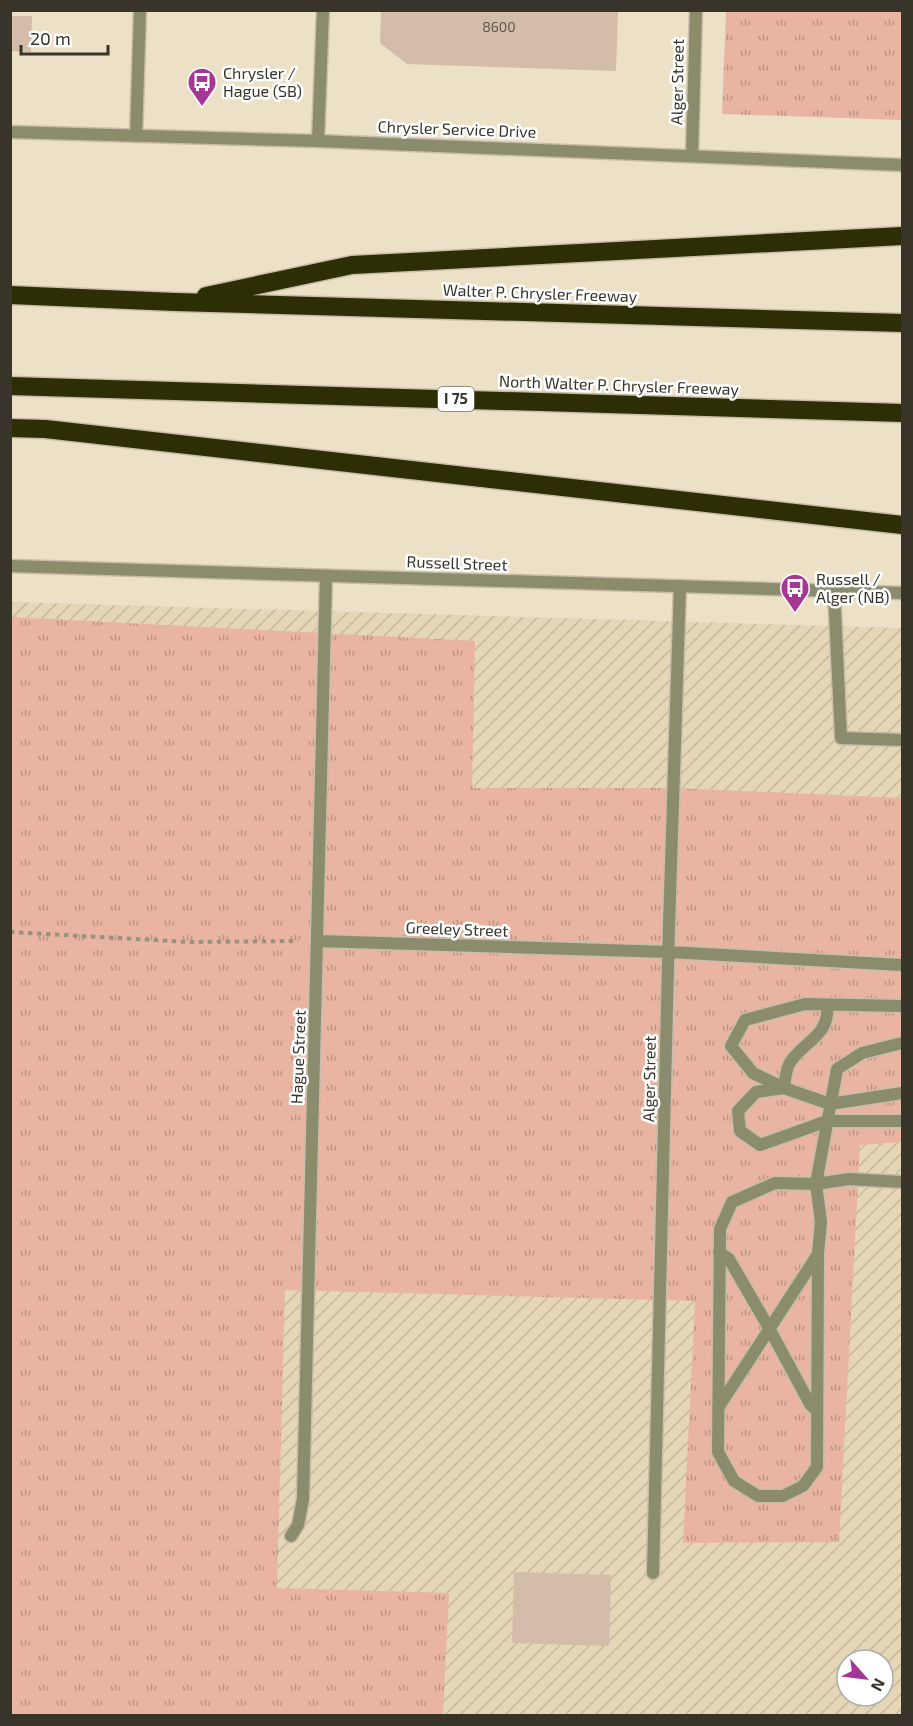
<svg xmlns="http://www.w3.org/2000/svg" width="913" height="1726" viewBox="0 0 913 1726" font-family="'Exo 2',sans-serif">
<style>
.industrial{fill:url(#industrial-furrows);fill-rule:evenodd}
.grass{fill:url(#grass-tufts)}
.building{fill:#d3bdaa}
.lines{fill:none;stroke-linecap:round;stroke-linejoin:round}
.service-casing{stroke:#c8bea8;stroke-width:15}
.minor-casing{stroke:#c8bea8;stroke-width:15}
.tertiary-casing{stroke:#c8bea8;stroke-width:15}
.motorway-casing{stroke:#c8bea8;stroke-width:21}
.path{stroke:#9a9280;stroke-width:4;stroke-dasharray:4.5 4.5;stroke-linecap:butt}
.service{stroke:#8b8c6e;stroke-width:12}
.minor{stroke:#8b8c6e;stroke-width:12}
.tertiary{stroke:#8b8c6e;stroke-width:12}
.motorway{stroke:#2e2e06;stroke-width:18}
.labels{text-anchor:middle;stroke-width:5;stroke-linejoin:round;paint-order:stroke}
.number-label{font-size:14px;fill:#5f564a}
.shield{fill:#fff;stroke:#74716a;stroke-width:1.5}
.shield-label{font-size:15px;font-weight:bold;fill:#38342a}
.poi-label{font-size:16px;fill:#38342a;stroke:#fff;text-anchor:start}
.street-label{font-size:16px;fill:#38342a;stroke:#fff}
</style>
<defs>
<pattern id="industrial-furrows" width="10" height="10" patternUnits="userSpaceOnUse" patternTransform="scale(1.5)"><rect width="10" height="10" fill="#e4d6b6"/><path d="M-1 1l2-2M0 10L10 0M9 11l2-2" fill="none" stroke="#c4b89d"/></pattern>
<pattern id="grass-tufts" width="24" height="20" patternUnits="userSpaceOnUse" patternTransform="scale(1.5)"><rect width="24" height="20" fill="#e9b5a2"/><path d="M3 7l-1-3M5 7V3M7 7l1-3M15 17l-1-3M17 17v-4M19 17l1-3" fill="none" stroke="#be9484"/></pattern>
</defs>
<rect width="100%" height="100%" fill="#ece0c7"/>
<path class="industrial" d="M11,602L902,628V1715L11,1716ZM847,1660H883V1696H847Z"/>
<path class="grass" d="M726,11H902V120L722,114Z
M10,617L475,641L472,788H674L902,798V1142L860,1145L839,1542L683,1543L695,1301L285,1290L277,1588L449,1593L443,1715H11Z"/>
<path class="building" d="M381,10H618L616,71L407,64L380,43Z
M10,16H32L31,52L10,51Z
M514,1572L611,1575L609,1646L512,1643Z"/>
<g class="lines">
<g class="service-casing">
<path id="service" d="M136,136L140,10
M834,591L841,738L902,740
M318,941L669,952L902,965
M902,1006L805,1004L745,1020L731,1046L753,1073L784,1088L830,1104L902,1093
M902,1043L862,1053L837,1069L816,1184L821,1222L818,1253L817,1467L803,1486L783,1496H758L734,1481L718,1452L720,1229L732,1202L775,1183L816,1184L849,1179L902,1182
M784,1088L756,1092L738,1111L740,1131L760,1145L827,1121H902
M784,1088C785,1080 786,1067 791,1061C806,1040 830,1035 827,1005
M719,1252L729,1259L769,1328L810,1404L817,1411
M718,1408L818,1254
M291,1536L298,1525L303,1499L326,576
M653,1573L669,926L680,586"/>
</g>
<g class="minor-casing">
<path id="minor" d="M318,141L323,10
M692,155L696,10"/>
</g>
<g class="tertiary-casing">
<path id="tertiary" d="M10,132L318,141L902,165
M10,566L902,593"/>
</g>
<g class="motorway-casing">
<path id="motorway" d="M10,295L175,302L902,323
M206,296L352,265L902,236
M10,386L902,413
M10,428L45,429L902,525"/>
</g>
<path class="path" d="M10,932L188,942L297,941"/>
<use href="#service" class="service"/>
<use href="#minor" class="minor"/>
<use href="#tertiary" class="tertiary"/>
<use href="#motorway" class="motorway"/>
</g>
<defs>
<g id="bus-pin" transform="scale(1.5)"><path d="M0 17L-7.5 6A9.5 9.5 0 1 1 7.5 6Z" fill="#a53897" stroke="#fff"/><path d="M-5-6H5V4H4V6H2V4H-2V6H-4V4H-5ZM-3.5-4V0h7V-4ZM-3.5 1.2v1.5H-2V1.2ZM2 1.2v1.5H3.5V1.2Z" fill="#fff"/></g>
</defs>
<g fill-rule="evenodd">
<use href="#bus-pin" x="202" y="82"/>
<use href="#bus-pin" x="795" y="588"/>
</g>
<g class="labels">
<g class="number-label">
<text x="499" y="32">8600</text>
</g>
<rect class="shield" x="438" y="387" width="36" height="24" rx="4.5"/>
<g class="shield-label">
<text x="456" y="404">I 75</text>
</g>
<g class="poi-label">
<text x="223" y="79">Chrysler /<tspan x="223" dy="18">Hague (SB)</tspan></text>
<text x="816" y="585">Russell /<tspan x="816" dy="18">Alger (NB)</tspan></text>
</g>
<g class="street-label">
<text transform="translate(677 82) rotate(-89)" y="6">Alger Street</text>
<text transform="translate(457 129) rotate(2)" y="6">Chrysler Service Drive</text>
<text transform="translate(540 293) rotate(2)" y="6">Walter P. Chrysler Freeway</text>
<text transform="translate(619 385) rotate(2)" y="6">North Walter P. Chrysler Freeway</text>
<text transform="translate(457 563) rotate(2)" y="6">Russell Street</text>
<text transform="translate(457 929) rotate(2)" y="6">Greeley Street</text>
<text transform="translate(298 1057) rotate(-88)" y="6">Hague Street</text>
<text transform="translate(649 1079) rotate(-89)" y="6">Alger Street</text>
</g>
</g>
<rect width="913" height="1726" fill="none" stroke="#38342a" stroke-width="24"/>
<g transform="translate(865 1678) rotate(118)"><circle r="28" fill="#ffffff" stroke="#afaeaa" stroke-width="1.5"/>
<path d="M0-4.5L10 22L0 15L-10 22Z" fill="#a53897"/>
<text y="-9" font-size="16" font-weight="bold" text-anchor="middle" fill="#38342a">N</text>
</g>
<path d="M21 45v9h87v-9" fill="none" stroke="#38342a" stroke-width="3"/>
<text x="30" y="45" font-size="18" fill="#38342a" stroke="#ffffff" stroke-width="4.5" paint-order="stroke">20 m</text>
</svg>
